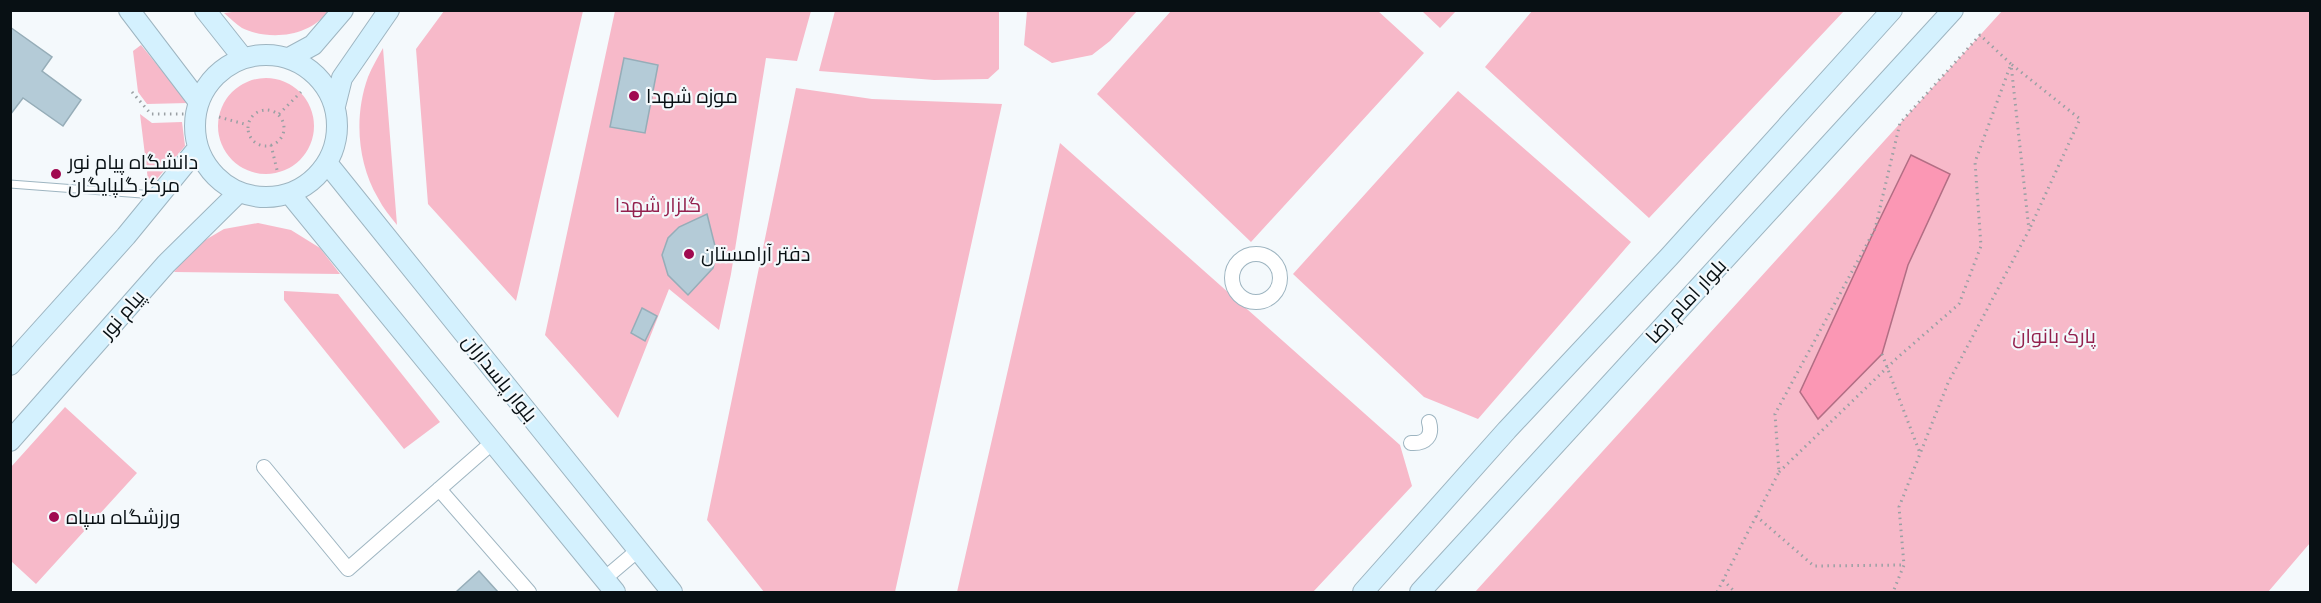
<svg xmlns="http://www.w3.org/2000/svg" width="2321" height="603" viewBox="0 0 2321 603" font-family="Ubuntu,Cairo,sans-serif">
<style>
.green{fill:#f7b9c9}
.water{fill:#fb97b4;stroke:#b26e84;stroke-width:1.5}
.building{fill:#b4cbd7;stroke:#96adb8;stroke-width:1.5}
.lines{fill:none;stroke-linecap:round;stroke-linejoin:round}
.lane-casing{stroke:#9eb5c1;stroke-width:9}
.street-casing{stroke:#9eb5c1;stroke-width:16}
.secondary-casing{stroke:#9eb5c1;stroke-width:22}
.path{stroke:#9aa0a4;stroke-width:3;stroke-dasharray:1.5 4.5;stroke-linecap:butt}
.lane{stroke:#fff;stroke-width:7}
.street{stroke:#fff;stroke-width:14}
.secondary{stroke:#d4f1fe;stroke-width:20}
.poi-dot{fill:#a00a50;stroke:#f4f9fc;stroke-width:2}
.labels{text-anchor:middle;stroke-width:4.5;stroke-linejoin:round;paint-order:stroke}
.poi-label{font-size:20px;fill:#081014;stroke:#f4f9fc;text-anchor:start}
.park-label{font-size:20px;fill:#93214e;stroke:#f4f9fc}
.street-label{font-size:20px;fill:#081014;stroke:#f4f9fc}
</style>
<rect width="100%" height="100%" fill="#f4f9fc"/>
<path class="green" d="M240,11V10L328,11C310,37 269,41 242,28C236,24 230,18 224,13Z
M444,11H583L516,301L428,204L416,49Z
M615,11H811L797,61L766,58L731,274L719,330L669,289L618,418L545,335Z
M835,11H999V69L988,79L934,80L819,71Z
M1027,11V10L1137,11L1110,41L1092,55L1052,63L1024,45Z
M1171,11H1378L1424,53L1251,242L1097,94Z
M1422,11H1456L1440,28Z
M1532,11V10L1844,11L1649,218L1485,67Z
M2002,11H2310V543L2268,592H1475Z
M141,45L188,103L147,104L138,92L133,51Z
M383,48L397,225C390,216 383,208 378,198C357,162 354,116 368,77C372,67 378,57 383,48Z
M218 126a48 48 0 1 1 96 0a48 48 0 1 1-96 0Z
M796,88L872,99L1002,104L895,592H764L707,520Z
M1458,91L1631,242L1478,419L1424,397L1293,274Z
M140,114L152,123L182,122L185,146L156,180H148Z
M1060,143L1400,445L1412,486L1313,592H957Z
M258,223L291,230L320,248L340,274L174,272L195,246L224,229Z
M284,291L338,294L440,422L404,449L284,300Z
M65,407L137,473L36,584L11,561V467Z"/>
<path class="water" d="M1911,155L1950,174L1908,265L1882,354L1818,419L1800,392L1875,229Z"/>
<path class="building" d="M10,27L52,57L42,71L81,100L63,126L23,98L10,115Z
M624,58L658,65L645,133L610,127Z
M707,214L717,254L713,268L688,295L668,275L662,255L668,238L679,227Z
M642,308L657,316L645,341L631,333Z
M479,571L498,592H456Z"/>
<g class="lines">
<g class="lane-casing">
<path id="lane" d="M10,184L155,195"/>
</g>
<g class="street-casing">
<path id="street" d="M1232 278a24 24 0 1 1 48 0a24 24 0 1 1-48 0Z
M1411,443C1426,444 1433,436 1429,422
M264,467L348,569L493,442
M439,489L529,592
M604,579L637,551"/>
</g>
<g class="secondary-casing">
<path id="secondary" d="M129,10L199,102
M205,10L243,58
M195 126a71 71 0 1 1 142 0a71 71 0 1 1-142 0Z
M289,58L313,45L343,10
M335,106L342,78L389,10
M327,163L672,592
M290,194L615,592
M10,365L126,236L198,148
M10,441L166,264L239,192
M1363,592L1507,430L1669,257L1892,10
M1420,592L1953,10"/>
</g>
<path class="path" d="M132,92L151,114H186
M248 128a18 18 0 1 1 36 0a18 18 0 1 1-36 0Z
M279,114L301,92
M219,117L248,125
M271,145L278,174
M1882,354L1920,453
M1779,472L1897,358L1959,304L1981,246L1975,162L2011,64L2080,119L2030,228
M1756,516L1814,566L1903,565
M1723,580L1735,592
M1717,592L1779,472L1775,414L1875,229L1900,123L1980,35L2011,64L2029,230L1948,383L1899,507L1904,565L1893,592"/>
<use href="#lane" class="lane"/>
<use href="#street" class="street"/>
<use href="#secondary" class="secondary"/>
</g>
<g class="poi-dot">
<circle cx="634" cy="96" r="6"/>
<circle cx="56" cy="174" r="6"/>
<circle cx="689" cy="254" r="6"/>
<circle cx="54" cy="517" r="6"/>
</g>
<g class="labels">
<g class="poi-label">
<text x="646" y="103">موزه شهدا</text>
<text x="68" y="169">دانشگاه پیام نور<tspan x="68" dy="23">مرکز گلپایگان</tspan></text>
<text x="701" y="261">دفتر آرامستان</text>
<text x="66" y="524">ورزشگاه سپاه</text>
</g>
<g class="park-label">
<text x="658" y="212">گلزار شهدا</text>
<text x="2054" y="343">پارک بانوان</text>
</g>
<g class="street-label">
<text transform="translate(1686 301) rotate(-47)" y="7">بلوار امام رضا</text>
<text transform="translate(122 314) rotate(-49)" y="7">پیام نور</text>
<text transform="translate(500 378) rotate(51)" y="7">بلوار پاسداران</text>
</g>
</g>
<rect width="2321" height="603" fill="none" stroke="#081014" stroke-width="24"/>
</svg>
